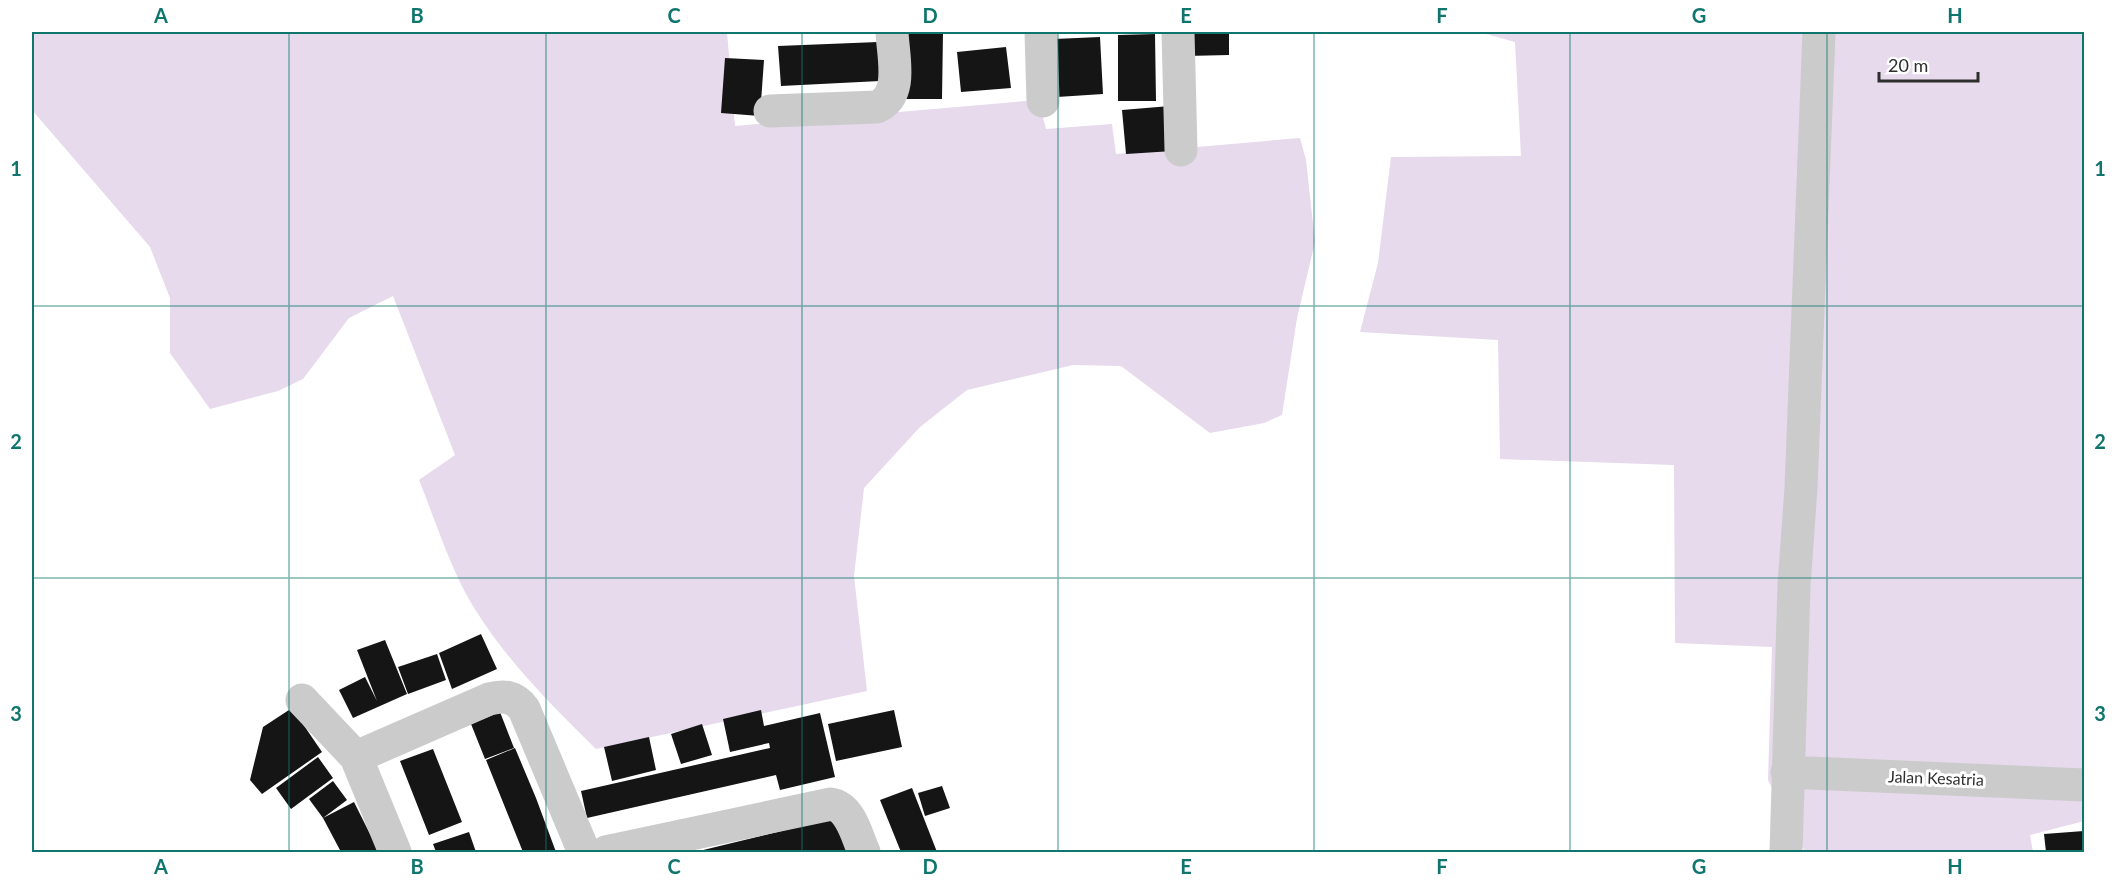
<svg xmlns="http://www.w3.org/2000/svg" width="2116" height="884" viewBox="0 0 2116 884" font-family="Lato,sans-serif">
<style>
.green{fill:#e6daec}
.building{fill:#151515}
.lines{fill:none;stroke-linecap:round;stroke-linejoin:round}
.minor{stroke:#cbcbcb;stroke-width:33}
.grid{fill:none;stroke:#0f766e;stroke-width:1.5;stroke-opacity:0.55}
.labels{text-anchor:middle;stroke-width:6;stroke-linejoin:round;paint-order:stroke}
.street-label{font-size:16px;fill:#2e2e2e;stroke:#fff}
.neatline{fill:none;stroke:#0f766e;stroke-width:2}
.grid-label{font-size:20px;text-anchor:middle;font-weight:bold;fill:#0f766e}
</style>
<rect width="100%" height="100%" fill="#fff"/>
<path class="green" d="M32,32H727L735,126L1026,101L1041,110L1046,129L1112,124L1116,154L1300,138L1306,160L1315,242L1297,318L1282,415L1264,423L1210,433L1121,366L1073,365L967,390L920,427L864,488L854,576L867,691L596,749C548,702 499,653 466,594C447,558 434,517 419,480L455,455L393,296L349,318L303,379L278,391L210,409L170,353V298L150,247L32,110Z
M1479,32H2084V821L2030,835L2033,852H1805L1768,780L1772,647L1675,643L1674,465L1500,459L1498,340L1360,332L1378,263L1391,157L1521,156L1515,42Z"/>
<path class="building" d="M903,32H943L942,99H902Z
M1186,32H1229V55L1186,56Z
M1155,34L1156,101H1118V35Z
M1100,37L1103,94L1057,97L1054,39Z
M878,42L880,81L781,86L778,46Z
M1006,47L1011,88L961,92L957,52Z
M725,58L764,60L760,116L721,113Z
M1170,106L1173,151L1126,154L1122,110Z
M481,634L497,669L452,689L439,653Z
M385,640L407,694L353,718L339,690L365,677L377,701L357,650Z
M437,654L446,680L408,694L398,667Z
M292,708L322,752L262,794L250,780L263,727Z
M761,710L764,726L820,713L835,777L780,790L776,775L587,818L581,791L770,748L769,743L730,752L723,719Z
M894,710L902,747L836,761L828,724Z
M500,712L514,748L485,759L471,724Z
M702,724L712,755L681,764L671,734Z
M649,737L656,770L612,781L604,747Z
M515,748L536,798L556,852H523L486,760Z
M433,749L462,822L429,835L400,761Z
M318,757L333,778L291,809L276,788Z
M333,781L347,800L323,818L354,802L379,852H341L323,818L309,799Z
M942,786L950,808L925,816L918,793Z
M912,788L937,852H901L880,800Z
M843,816L852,849L836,852H695Z
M2084,831V852H2046L2044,834Z
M469,832L476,852H436L433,844Z"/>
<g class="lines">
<path class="minor" d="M1041,32L1043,101
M1178,32L1181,150
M770,111L877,107C904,95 893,57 892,32
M302,700L356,757L395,852
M356,757L489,699C504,695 514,696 524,709L584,852
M1787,772L2084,785
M606,852L831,804C851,807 857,837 864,852
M1786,852L1794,585L1801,488L1819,32"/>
</g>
<path class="grid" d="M289,32V852M546,32V852M802,32V852M1058,32V852M1314,32V852M1570,32V852M1827,32V852M32,306H2084M32,578H2084"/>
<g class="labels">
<g class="street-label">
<text transform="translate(1936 778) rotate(2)" y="6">Jalan Kesatria</text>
</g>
</g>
<rect width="2116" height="884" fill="none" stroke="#ffffff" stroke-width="66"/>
<path d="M1879 72v9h99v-9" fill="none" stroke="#2e2e2e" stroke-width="3"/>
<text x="1888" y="72" font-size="18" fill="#2e2e2e" stroke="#ffffff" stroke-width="4.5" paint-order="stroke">20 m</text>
<rect x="33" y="33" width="2050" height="818" class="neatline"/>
<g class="grid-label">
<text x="161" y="23">A</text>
<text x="417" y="23">B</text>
<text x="674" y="23">C</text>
<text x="930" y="23">D</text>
<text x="1186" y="23">E</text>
<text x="1442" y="23">F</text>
<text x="1699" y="23">G</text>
<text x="1955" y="23">H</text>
<text x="16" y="176">1</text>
<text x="2100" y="176">1</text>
<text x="16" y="449">2</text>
<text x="2100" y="449">2</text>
<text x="16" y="721">3</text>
<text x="2100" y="721">3</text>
<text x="161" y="874">A</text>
<text x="417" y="874">B</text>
<text x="674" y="874">C</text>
<text x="930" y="874">D</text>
<text x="1186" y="874">E</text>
<text x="1442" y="874">F</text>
<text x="1699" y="874">G</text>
<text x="1955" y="874">H</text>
</g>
</svg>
